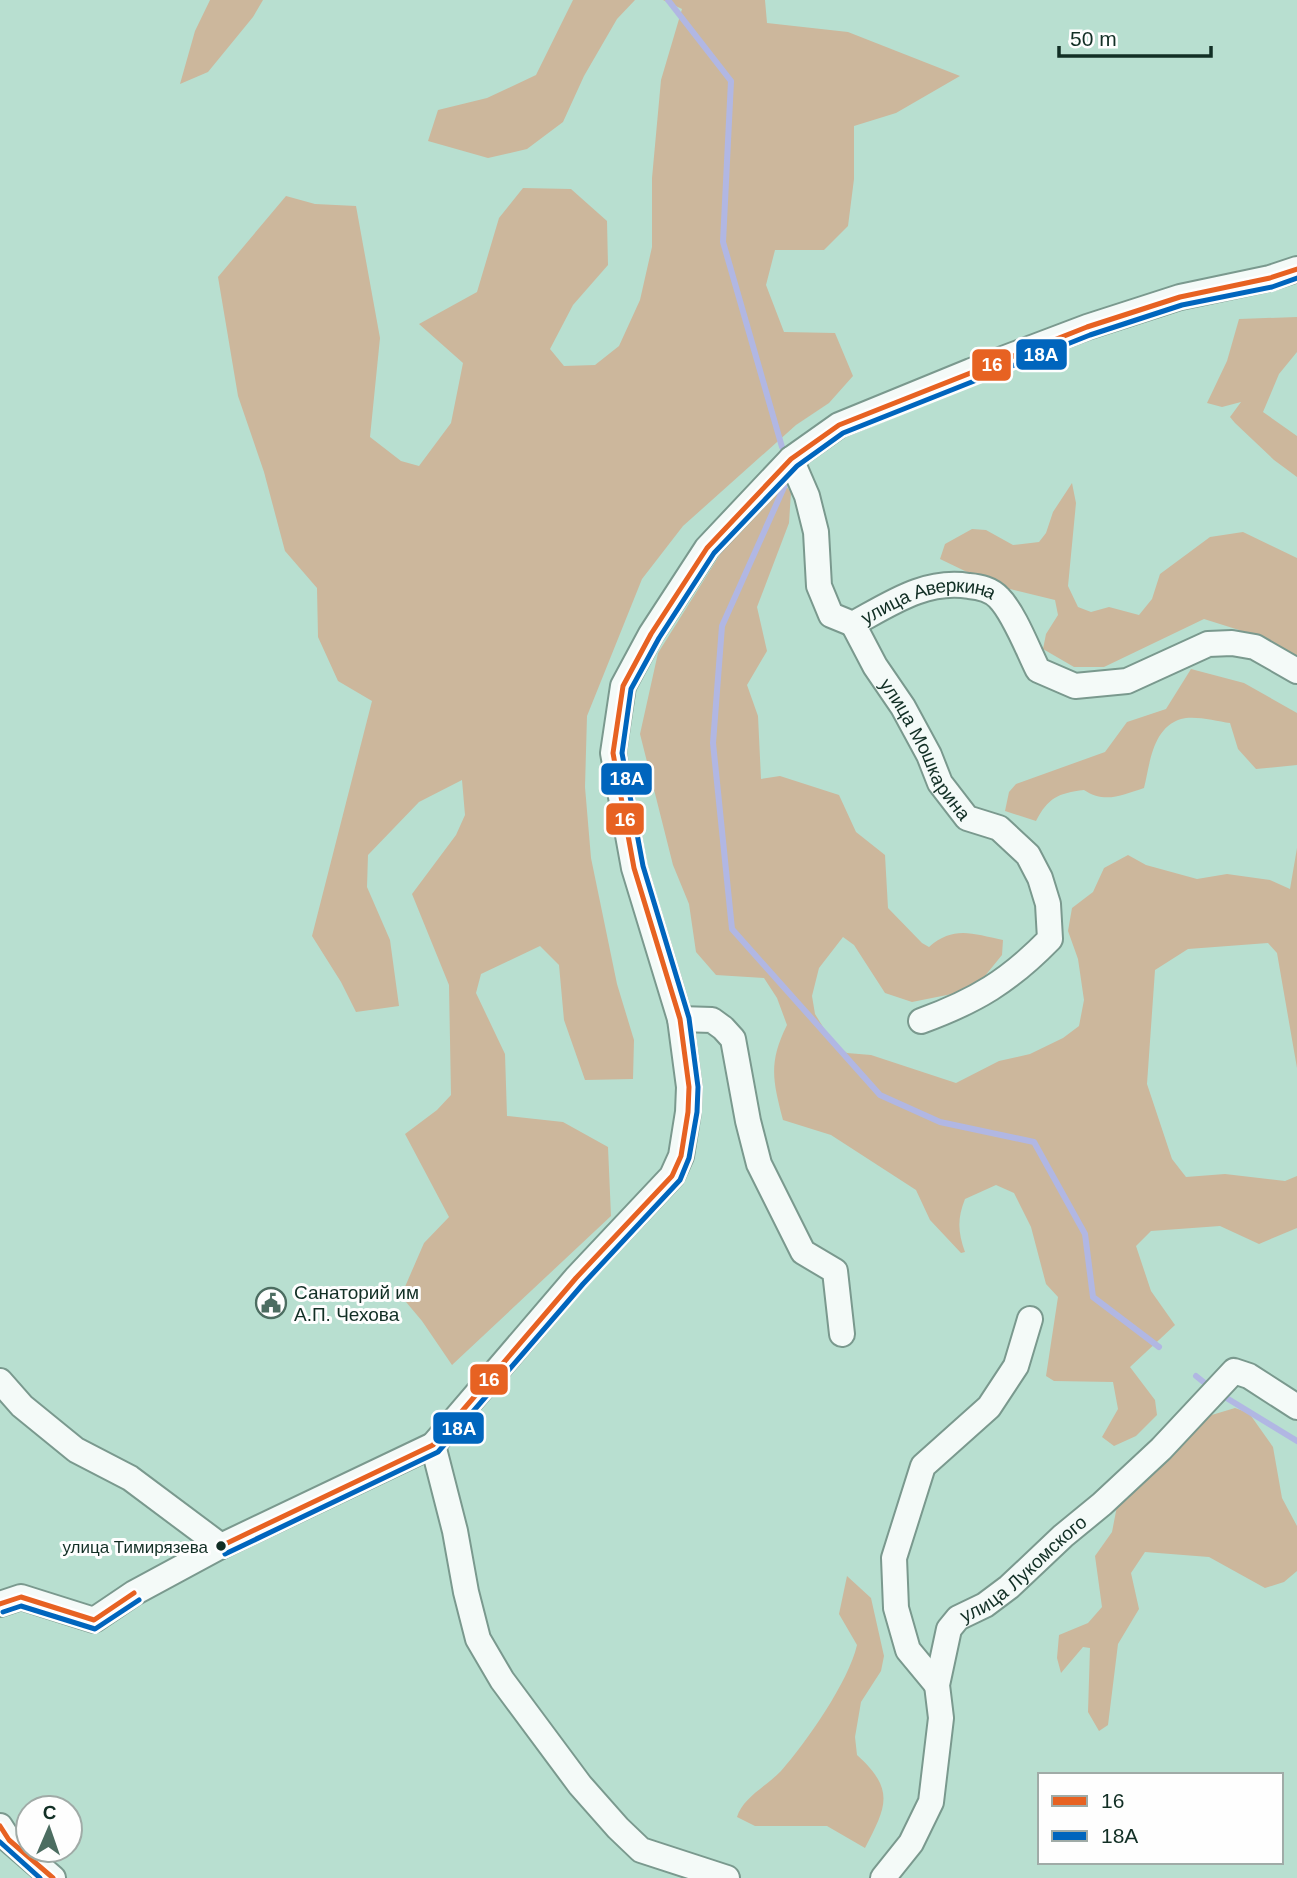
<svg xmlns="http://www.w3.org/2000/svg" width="1297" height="1878" viewBox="0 0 1297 1878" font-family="Helvetica,sans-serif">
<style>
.forest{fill:#ccb79c}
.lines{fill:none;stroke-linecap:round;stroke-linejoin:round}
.stream{stroke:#b1b7e3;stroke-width:6}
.minor-casing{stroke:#7a998e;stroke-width:28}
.minor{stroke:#f4faf8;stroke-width:24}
.bus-1-casing{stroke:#fefefe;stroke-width:10}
.bus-2-casing{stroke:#fefefe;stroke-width:10}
.bus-1{stroke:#e76222;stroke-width:5}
.bus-2{stroke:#0065bd;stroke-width:5}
.bus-dot{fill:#122f25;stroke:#fefefe;stroke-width:2.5}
.labels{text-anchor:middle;stroke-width:6;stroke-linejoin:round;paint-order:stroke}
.bus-label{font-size:17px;fill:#122f25;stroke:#fefefe;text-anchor:end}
.street-label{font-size:19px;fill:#122f25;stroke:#fefefe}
.poi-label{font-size:19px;fill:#122f25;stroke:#fefefe;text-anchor:start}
.line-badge{stroke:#fefefe;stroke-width:2.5}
.badge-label{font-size:19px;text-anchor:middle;font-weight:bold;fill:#fff}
</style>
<rect width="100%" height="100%" fill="#b8dfd0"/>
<path class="forest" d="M210,0H263L253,17L208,72L180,84L195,31Z
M573,0H635L617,19L584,76L563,122L527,149L488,158L428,141L438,110L487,98L536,75Z
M663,0H765L767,23L848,32L960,76L896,113L854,126V179L848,226L824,250H775L766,285L784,332L835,333L853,376L829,403L796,425L683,526L642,579L587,716L585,787L591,858L617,984L634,1040L633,1079L585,1080L564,1020L559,965L540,946L481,974L476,993L505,1054L507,1116L563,1122L608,1147L611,1216L452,1365L422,1321L401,1296L424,1243L449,1217L405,1134L437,1110L451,1095L449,985L412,894L456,835L465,815L462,780L419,802L368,855L367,887L390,940L399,1006L356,1012L341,982L312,936L372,701L338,681L318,637L317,588L285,551L264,472L238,396L218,277L286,196L315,204L356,206L380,338L370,437L401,461L419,466L451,423L463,363L419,324L477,292L499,218L523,188L571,189L607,221L608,265L573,305L550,349L564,366L595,365L619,346L640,300L652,247V178L661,80L682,9Z
M1297,317V352L1279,374L1263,412L1297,436V477L1274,460L1235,423L1230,417L1241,402L1222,407L1207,403L1227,361L1239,319Z
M1072,483L1076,503L1068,586L1078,607L1091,612L1109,607L1139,615L1152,599L1160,574L1210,537L1243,532L1297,558V668L1293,667L1239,630L1204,619L1104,667H1074L1043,649L1046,634L1058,615L1055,600L994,585L940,559L945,544L972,529L986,530L1013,545L1039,542L1046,533L1053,512Z
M785,485L791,492L789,523L757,607L767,651L747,685L758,716L761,779L780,776L839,795L856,832L885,855L888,908L922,943L929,947C954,925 973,934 1003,940L1002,955L980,982L962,992L912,1002L885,993L854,945L843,937L819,968L812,996L815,1014L833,1043L847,1053L871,1055L956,1083L999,1061L1030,1054L1063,1038L1079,1026L1084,1000L1078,959L1068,931L1072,908L1093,892L1104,868L1128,855L1146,865L1197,879L1227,874L1270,880L1290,889L1297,848V1068L1277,953L1268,943L1188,949L1155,970L1147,1084L1172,1159L1186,1177L1225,1174L1285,1181L1297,1176V1228L1259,1244L1220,1226L1151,1231L1136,1246L1151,1291L1175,1325L1130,1367L1155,1400L1157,1415L1136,1436L1114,1446L1102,1437L1118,1409L1113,1382L1054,1381L1046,1376L1058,1297L1046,1284L1031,1227L1014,1193L996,1185L965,1199C957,1219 958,1232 965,1252L961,1253L930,1220L916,1190L831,1135L783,1120C773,1081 768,1063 787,1025L777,998L764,978L716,975L696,952L689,904L673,865L640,734L658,653L731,537L755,511Z
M1191,669L1244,683L1297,713V765L1256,769L1238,749L1230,723C1216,721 1194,715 1181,719C1152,728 1150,764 1144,788C1122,795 1105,804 1084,790C1058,793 1048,798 1036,821L1005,811L1009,792L1016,784L1105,752L1127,722L1166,709Z
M1235,1408L1249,1413L1273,1447L1282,1498L1297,1526V1571L1284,1582L1265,1588L1209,1557L1145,1552L1131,1573L1139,1609L1118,1644L1108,1725L1099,1731L1088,1712L1090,1648L1083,1647L1061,1673L1057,1658L1059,1635L1088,1623L1102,1607L1095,1556L1112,1532L1118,1501L1205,1417Z
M847,1576L871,1598L884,1656L881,1671L861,1702L855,1737L857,1755C896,1790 886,1807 865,1848L827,1826H755L737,1817C743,1797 767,1786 781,1771C806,1743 849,1681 857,1645L839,1614Z"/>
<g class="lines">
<path class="stream" d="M668,0L731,81L723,242L782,447
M785,485L722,626L713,743L732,929L880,1095L940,1122L1034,1142L1085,1234L1093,1297L1159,1347
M1196,1376L1211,1388
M1220,1394L1297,1441"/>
<g class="minor-casing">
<g id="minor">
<path id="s1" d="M791,459L807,496L816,532L819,586L831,615L853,624C890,604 925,579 969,586C980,587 991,589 999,598C1014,613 1028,650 1038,670L1075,686L1127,681L1208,644L1232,643L1255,647L1297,671"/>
<path id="s2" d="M853,624L875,666L903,707L929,755L940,783L967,818L999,828L1028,855L1040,878L1048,904L1050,939C1009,981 976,1001 921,1021"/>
<path d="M680,1019L712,1020L723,1028L733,1039L748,1121L759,1164L803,1252L835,1271L842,1334"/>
<path d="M0,1381L22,1406L76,1450L130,1478L221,1546L134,1593L94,1620L21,1597L0,1604"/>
<path d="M433,1445L455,1531L466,1592L478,1639L502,1680L580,1785L618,1828L641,1850L727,1878"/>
<path d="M221,1546L433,1445L576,1278L672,1176L681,1156L688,1112L689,1087L680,1019L634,868L613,753L623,686L651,634L707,548L791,459L839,425L971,371L1087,327L1180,297L1270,278L1297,269"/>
<path d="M937,1685L908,1650L896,1608L894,1558L923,1466L989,1407L1016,1366L1030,1319"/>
<path d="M0,1826L9,1840L53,1878"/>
<path id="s3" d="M883,1878L911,1843L931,1802L941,1718L937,1685L949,1629L958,1618L985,1605L1009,1587L1063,1536L1102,1504L1161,1449L1234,1371L1249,1376L1297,1407"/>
</g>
</g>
<use href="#minor" class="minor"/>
<g class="bus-1-casing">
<path id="bus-1" d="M221,1546L433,1445L576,1278L672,1176L681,1156L688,1112L689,1087L680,1019L634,868L613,753L623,686L651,634L707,548L791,459L839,425L1087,327L1180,297L1270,278L1297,269
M0,1604L21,1597L94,1620L134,1593
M0,1826L9,1840L53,1878"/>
</g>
<g class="bus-2-casing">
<path id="bus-2" d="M225,1554L438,1452L583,1284L680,1180L689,1158L697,1112L698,1087L689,1018L643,866L622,753L631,689L659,638L714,553L797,466L843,433L1090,335L1182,305L1272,287L1297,278
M3,1612L21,1606L95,1629L139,1600
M0,1842L40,1878"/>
</g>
<use href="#bus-1" class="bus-1"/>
<use href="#bus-2" class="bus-2"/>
</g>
<defs>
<g id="civic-ring" transform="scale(1.575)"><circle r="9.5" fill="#fefefe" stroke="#4c6d61" stroke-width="1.5"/><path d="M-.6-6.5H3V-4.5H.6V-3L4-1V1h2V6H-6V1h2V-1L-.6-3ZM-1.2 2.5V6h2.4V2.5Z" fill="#4c6d61"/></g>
</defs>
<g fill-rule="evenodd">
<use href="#civic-ring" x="271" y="1303"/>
</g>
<circle class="bus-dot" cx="221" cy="1546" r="6"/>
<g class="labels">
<g class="bus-label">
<text x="208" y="1553">улица Тимирязева</text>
</g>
<g class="street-label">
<text dy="7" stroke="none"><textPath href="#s1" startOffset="268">улица Аверкина</textPath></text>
<text dy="7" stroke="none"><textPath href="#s2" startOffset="145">улица Мошкарина</textPath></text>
<text dy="7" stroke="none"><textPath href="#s3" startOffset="362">улица Лукомского</textPath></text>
</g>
<g class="poi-label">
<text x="294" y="1299">Санаторий им<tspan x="294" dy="22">А.П. Чехова</tspan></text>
</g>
</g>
<g class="line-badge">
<rect x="1015" y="338" width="53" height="33" rx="7" fill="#0065bd"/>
<rect x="971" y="348" width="41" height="34" rx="7" fill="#e76222"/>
<rect x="600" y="762" width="53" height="34" rx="7" fill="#0065bd"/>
<rect x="605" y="802" width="40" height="34" rx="7" fill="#e76222"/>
<rect x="469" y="1363" width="40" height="33" rx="7" fill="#e76222"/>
<rect x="432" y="1411" width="53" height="34" rx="7" fill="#0065bd"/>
</g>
<g class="badge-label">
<text x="1041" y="361">18А</text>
<text x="992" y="371">16</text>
<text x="627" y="785">18А</text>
<text x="625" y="826">16</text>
<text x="489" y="1386">16</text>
<text x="459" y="1435">18А</text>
</g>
<rect x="1038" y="1773" width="245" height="91" fill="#fefefe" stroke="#a0aba7" stroke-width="2"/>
<rect x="1052" y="1796" width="35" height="10" fill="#e76222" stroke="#a0aba7" stroke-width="2"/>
<text x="1101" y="1808" font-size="21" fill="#122f25">16</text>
<rect x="1052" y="1831" width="35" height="10" fill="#0065bd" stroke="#a0aba7" stroke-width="2"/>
<text x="1101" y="1843" font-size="21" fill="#122f25">18А</text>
<g transform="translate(49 1829) rotate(2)"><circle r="33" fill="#fefefe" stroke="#a0aba7" stroke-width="2"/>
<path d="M0-5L12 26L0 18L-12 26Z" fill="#4c6d61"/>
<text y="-10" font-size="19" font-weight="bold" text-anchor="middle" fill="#122f25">С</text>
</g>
<path d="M1059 46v10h152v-10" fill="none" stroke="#122f25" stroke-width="3.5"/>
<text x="1070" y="46" font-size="21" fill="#122f25" stroke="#fefefe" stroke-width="5" paint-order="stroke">50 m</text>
</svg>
